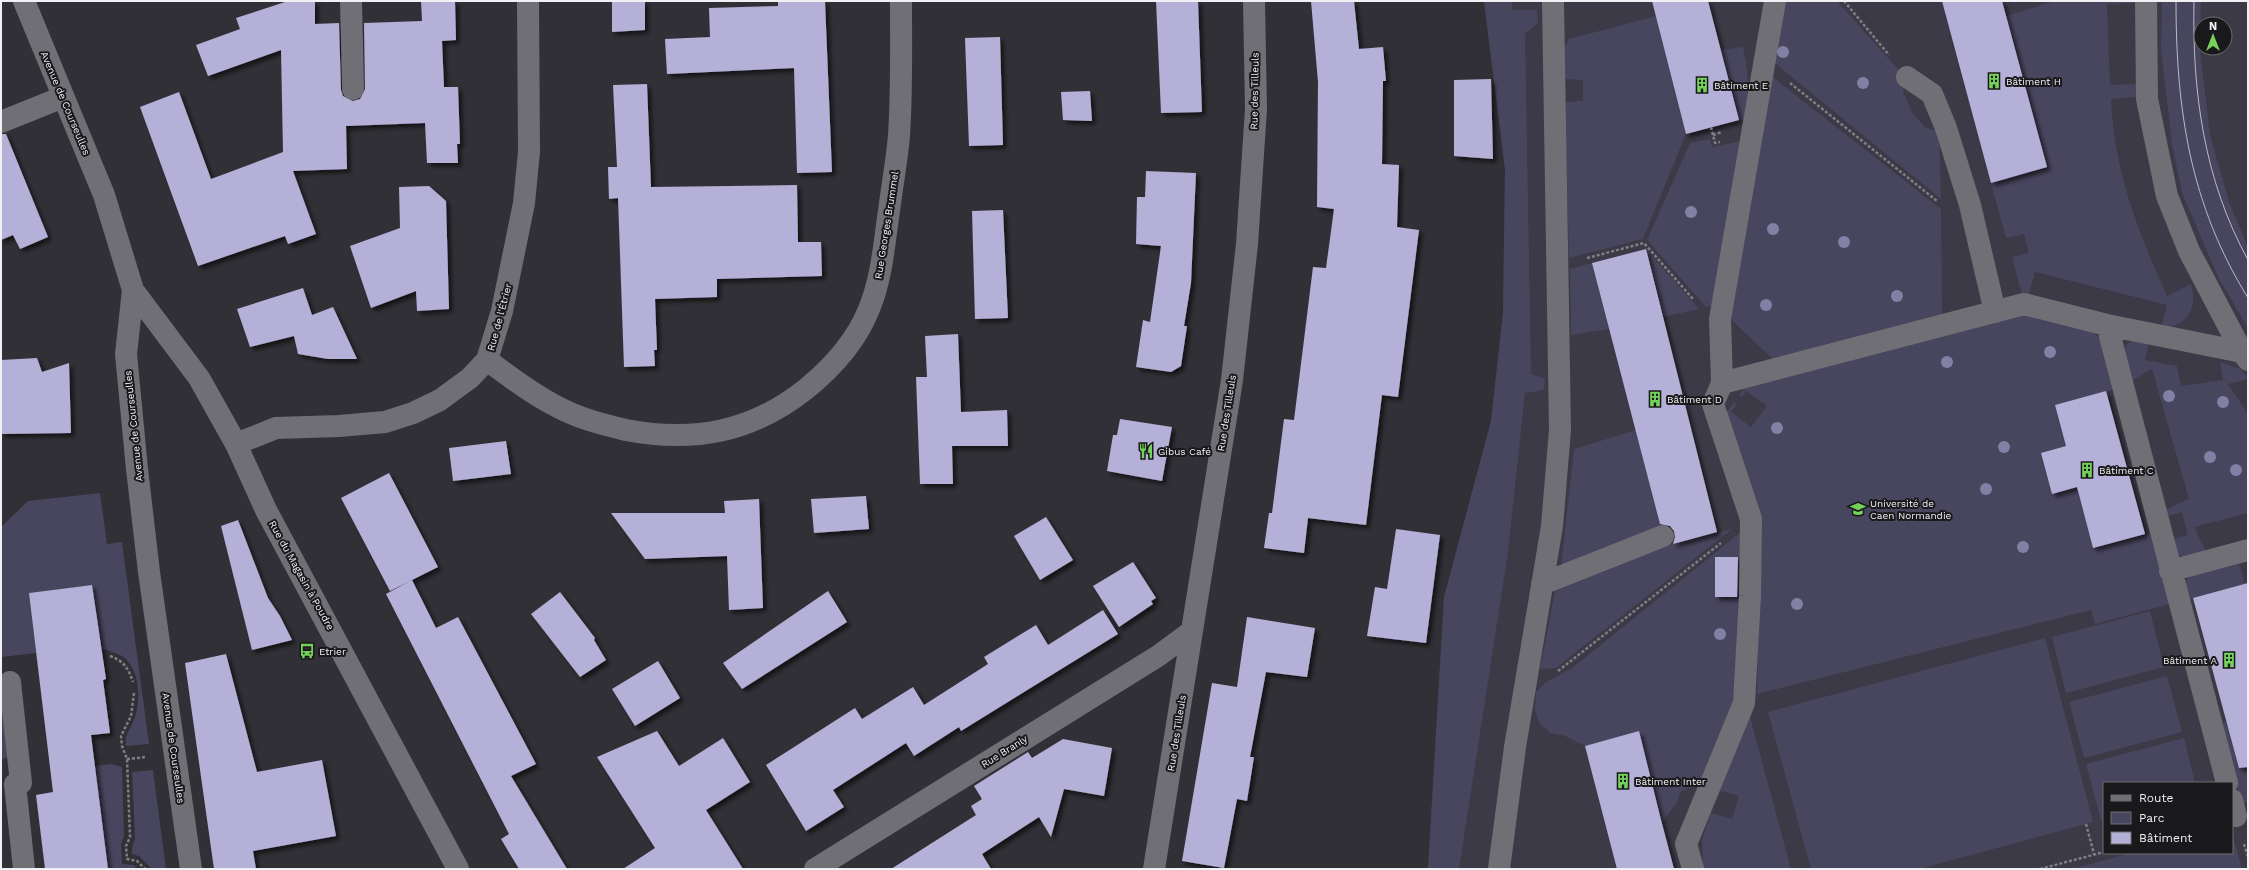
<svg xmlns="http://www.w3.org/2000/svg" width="2249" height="870" viewBox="0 0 2249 870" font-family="'Work Sans',sans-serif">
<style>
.built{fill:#3b3a46;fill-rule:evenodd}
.green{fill:#48455e}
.building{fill:#b4b0d7;filter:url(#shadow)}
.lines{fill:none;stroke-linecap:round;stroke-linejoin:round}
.path{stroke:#7f7e83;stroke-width:2.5;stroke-dasharray:3 2;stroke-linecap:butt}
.minor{stroke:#6f6f75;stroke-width:22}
.tram{stroke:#bcbcc0;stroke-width:1}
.tree{fill:#8480a5}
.labels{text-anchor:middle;stroke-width:4;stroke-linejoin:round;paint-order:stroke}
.poi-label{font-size:10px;fill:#f1f1f5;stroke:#19191b;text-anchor:start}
.street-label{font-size:10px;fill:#f1f1f5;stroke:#19191b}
</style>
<defs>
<filter id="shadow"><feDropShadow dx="3.5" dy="3.5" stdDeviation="2" flood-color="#0009"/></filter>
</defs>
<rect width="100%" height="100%" fill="#313036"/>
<path class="built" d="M1484,1H2248V869H1428L1444,597L1491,421L1503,313L1505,169ZM2201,24H2225V48H2201ZM2104,783H2232V853H2104Z"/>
<path class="green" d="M1484,1H1512V10H1537L1538,23L1525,34L1531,374L1545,379L1544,390L1525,393L1508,552L1459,869H1428L1444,597L1491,421L1503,313L1505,169Z
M1781,1H1837L1905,77L1903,92L1913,114L1926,128L1939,131L1941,199L1771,60Z
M2055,1H2134V3L2107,4L2110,85L2137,84V97L2111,99C2114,171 2138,231 2167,296L2191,284C2198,310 2187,326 2161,328L2167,305L2035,272L2029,294L2022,295L2012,257L2029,253L2024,234L2006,238L1991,183L2047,167L2006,16Z
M2162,1H2201L2200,49L2210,135L2229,202L2248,247V328L2219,279L2182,193L2172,144L2161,49Z
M1656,16L1686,134L1643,239L1569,258L1565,102L1583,101V80L1565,79L1564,49L1569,39Z
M1743,47C1749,73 1749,94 1746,120H1739L1721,50Z
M1770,75L1941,209L1942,316L1776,362L1726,315Z
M1710,139L1712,147L1742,141L1715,305L1706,307L1647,240L1690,143Z
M1646,249L1699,309L1663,317Z
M1592,263L1609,329L1571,335L1570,269Z
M2026,312L2090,329L2100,339L2114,389L2055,405L2066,446L2041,453L2052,494L2077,487L2093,548L2152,533L2170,604L2095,624L2091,610L1757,694L1760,521L1725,414L1734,402L1737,404L1731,412L1751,427L1767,406L1746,391L1742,397L1739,396L1745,387Z
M2137,339L2149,342L2145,360L2177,366L2181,386L2223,380L2220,362L2240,369L2248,377V379L2228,384L2248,414V513L2194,527L2207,553L2182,557L2177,554L2170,540L2188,535L2182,512L2164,517L2163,511L2189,499L2152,369L2129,382L2122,354L2127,344Z
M1636,430L1661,528L1561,568L1574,449Z
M100,493L107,544L122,542L149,744L126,746C124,734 132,727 135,717C141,699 140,668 122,656C117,653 108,651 102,648L101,639H99L92,585L29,593L36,653L1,657V527L28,501Z
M1732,529L1556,668L1540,669L1555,591L1665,546Z
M1741,532L1736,699L1700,783L1680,792L1678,801L1662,822L1639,732L1585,746L1565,736L1551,733L1540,724L1535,711L1536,692L1546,682L1572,668Z
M2239,564L2245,584L2189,599L2185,582L2189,577Z
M2150,611L2164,667L2066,693L2052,637Z
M2045,638L2093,822L1919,869H1811L1768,712Z
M2167,676L2182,732L2084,758L2069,702Z
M1,690L8,758L1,759Z
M1749,713L1791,869H1703L1702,840L1711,813L1732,819L1739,796L1718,790Z
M2226,722L2228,728L2248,744L2247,804L2241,801L2219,724Z
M2184,738L2195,783H2104V819L2101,820L2086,764Z
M111,764L122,767L124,836L121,845L122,864L134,865L137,869H108L95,766Z
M153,770L166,869H152L139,856L132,854V847L135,838L132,772Z
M2232,833L2242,869H2072L2131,853H2232Z"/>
<path class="building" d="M288,1H315V24L339,23L341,90L343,96L353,101L360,99L365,89L364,23L422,21L421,1H455L456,40L442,41L444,87H458L460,144H457L458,163H427L425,123L346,126L347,169L293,171L316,234L288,244L285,236L198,266L140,107L179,92L211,179L283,152L281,50L208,76L196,45L240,29L236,18Z
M612,1H645V30L612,32Z
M778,1H825L832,172L797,173L794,68L667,74L665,39L710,37L709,8L778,6Z
M1156,1H1198L1202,112L1161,113Z
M1311,1H1354L1359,49L1383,47L1386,81H1383L1382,164L1399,165L1397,227L1419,230L1398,397L1382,395L1366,525L1308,518L1304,553L1264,548L1269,513H1272L1284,419L1294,420L1313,267L1326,268L1334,209L1317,207L1318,82Z
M1652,1H1708L1739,120L1686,134Z
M1942,1H2002L2047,167L1991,183Z
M1000,37L1003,145L969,146L965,38Z
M1491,79L1493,159L1454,156V80Z
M647,84L651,187L797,185L798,242H821L822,276L717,279V297L655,299L657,350H654L655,366L624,367L618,198L609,199L608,167H617L613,85Z
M1090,91L1092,121L1063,120L1061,92Z
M1,134H6L48,237L20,249L13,235L1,240Z
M1146,171L1196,173L1191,283L1184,326H1187L1181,366L1171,372L1136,367L1143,320L1150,322L1161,246L1136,244L1137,197H1145Z
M429,186L446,201L449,309L417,311L416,291L371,308L350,246L400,228L399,187Z
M1003,210L1008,318L975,319L972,211Z
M1646,249L1717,532L1673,544L1675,537L1674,531L1670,526L1660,524L1592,263Z
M303,288L312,315L333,307L357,359H328L298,354L294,336L250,347L237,309Z
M958,334L961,412L1007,410L1008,446H952L953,484H920L916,377H927L925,336Z
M37,358L42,372L69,363L71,433L1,434V360Z
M2106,391L2145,534L2093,548L2077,487L2052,494L2041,453L2066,446L2055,405Z
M1120,419L1172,427L1162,481L1107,471L1113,435H1117Z
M506,441L511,474L453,481L449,448Z
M389,473L438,567L390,591L341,498Z
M866,496L869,529L814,533L811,499Z
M759,499L763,608L729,610L727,556L645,559L611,513H725L724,501Z
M1046,517L1073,560L1040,580L1014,536Z
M238,520L268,598L280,616L292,640L252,650L221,526Z
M1396,529L1440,535L1426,643L1367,636L1375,587L1387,589Z
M1715,557H1738L1737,597H1715Z
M1133,562L1156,598L1151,601L1153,604L1119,627L1093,586Z
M412,580L436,628L458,617L536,764L511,776L567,869H519L501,839L509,834L386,594Z
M2248,583V767L2239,768L2193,598Z
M92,585L106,679L103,680L110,733L91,735L108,869H45L36,795L53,792L29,593Z
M828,591L847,622L742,689L723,663Z
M560,592L595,638L594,640L606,660L580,677L531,614Z
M1103,610L1118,634L961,731L959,727L914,756L906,743L833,790L844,807L806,831L766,765L855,708L862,719L913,687L924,705L988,664L984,657L1036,625L1048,645Z
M1247,617L1315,628L1307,677L1266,672L1250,757H1254L1247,801L1237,799L1224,868L1182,861L1212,683L1237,687Z
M226,654L257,772L322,760L336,836L253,851L256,869H214L185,663Z
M658,661L680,698L635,726L612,689Z
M657,731L679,766L723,738L750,782L706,810L743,869H623L655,848L597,757Z
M1639,731L1660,816L1674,869H1617L1585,746Z
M1063,739L1112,748L1104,796L1064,789L1051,837L1039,817L982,854L991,869H891L976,815L971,806L982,799L974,786L1028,752L1032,758Z"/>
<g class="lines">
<path class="path" d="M1844,1L1889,55
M1790,83L1937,201
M1711,127L1715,143L1720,142
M1713,135L1722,132
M1587,258L1644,243L1693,299
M110,656C124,661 128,668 133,682
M1558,671L1721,543
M134,693L131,716L121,736L122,746L127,759L130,837L126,846L127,859L137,861L145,869
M127,759L146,757
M2086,824L2094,854
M2244,844L2248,857
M2040,869L2104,852"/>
<path class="minor" d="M24,1L104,195L133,290L126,354L137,469L149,572L191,869
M351,1L353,89
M2146,1L2147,99L2167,196L2189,251L2242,352L2248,360
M1907,77L1932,94L1946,128L1970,205L1995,312
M1,122L63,97
M133,290L199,378L236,444L266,510L458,869
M2107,325L2227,783
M487,360C509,376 530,393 554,405C577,418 601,424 626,430C694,443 752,432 806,389C833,367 856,342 869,309C882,278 884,244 889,211C892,186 897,160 899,135C902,91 901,46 901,1
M1722,383L2024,304L2107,325L2242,352
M236,444L276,428L339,426L385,422L413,413L440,400L470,378L487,360L502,311L524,203L529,152L528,1
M2170,571L2248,550
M1542,584L1663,536
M10,682L21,783L15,784L24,869
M2232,800L2236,816
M815,869L1158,656L1192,631
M1154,869L1232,380L1247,244L1256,109L1254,1
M1499,869L1515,747L1552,526L1560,430L1553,1
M1693,869L1686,844L1744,703L1750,596L1751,519L1713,404L1722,383L1720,319L1775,1"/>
<path class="tram" d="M2176,1C2176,110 2190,204 2248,298
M2194,1C2192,92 2204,180 2248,260"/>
</g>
<g class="tree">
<circle cx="1783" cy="52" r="6"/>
<circle cx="1863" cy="83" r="6"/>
<circle cx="1691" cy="212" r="6"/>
<circle cx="1773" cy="229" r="6"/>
<circle cx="1844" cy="242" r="6"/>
<circle cx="1897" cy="296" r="6"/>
<circle cx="1766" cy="305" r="6"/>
<circle cx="2050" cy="352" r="6"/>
<circle cx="1947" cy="362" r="6"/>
<circle cx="2169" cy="396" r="6"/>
<circle cx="2223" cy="402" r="6"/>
<circle cx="1777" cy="428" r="6"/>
<circle cx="2004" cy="447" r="6"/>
<circle cx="2210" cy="457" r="6"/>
<circle cx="2236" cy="470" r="6"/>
<circle cx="1986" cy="489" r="6"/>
<circle cx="2023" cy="547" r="6"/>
<circle cx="1797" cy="604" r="6"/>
<circle cx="1720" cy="634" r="6"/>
</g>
<defs>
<g id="building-bare" transform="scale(1.2)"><path d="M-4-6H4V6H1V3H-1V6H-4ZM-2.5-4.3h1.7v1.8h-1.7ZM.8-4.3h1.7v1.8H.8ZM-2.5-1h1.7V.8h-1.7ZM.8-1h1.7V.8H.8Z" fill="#74d25c" stroke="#19191b" stroke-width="2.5" paint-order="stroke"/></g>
<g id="restaurant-bare" transform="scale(1.2)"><path d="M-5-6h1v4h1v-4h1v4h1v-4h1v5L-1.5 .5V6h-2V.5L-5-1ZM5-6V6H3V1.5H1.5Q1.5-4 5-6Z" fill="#74d25c" stroke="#19191b" stroke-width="2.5" paint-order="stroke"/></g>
<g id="university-bare" transform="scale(1.2)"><path d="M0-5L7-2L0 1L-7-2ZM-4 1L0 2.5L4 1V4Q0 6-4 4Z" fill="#74d25c" stroke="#19191b" stroke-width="2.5" paint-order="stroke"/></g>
<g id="bus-bare" transform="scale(1.2)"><path d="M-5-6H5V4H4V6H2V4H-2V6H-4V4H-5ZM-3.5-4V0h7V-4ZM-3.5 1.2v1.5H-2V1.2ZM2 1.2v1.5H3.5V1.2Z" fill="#74d25c" stroke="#19191b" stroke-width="2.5" paint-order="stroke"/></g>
</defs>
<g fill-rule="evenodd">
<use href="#building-bare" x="1994" y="81"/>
<use href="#building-bare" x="1702" y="85"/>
<use href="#building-bare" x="1655" y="399"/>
<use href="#restaurant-bare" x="1146" y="451"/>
<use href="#building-bare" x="2087" y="470"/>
<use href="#university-bare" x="1858" y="509"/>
<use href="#bus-bare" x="307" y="651"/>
<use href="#building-bare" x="2229" y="660"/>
<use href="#building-bare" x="1623" y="781"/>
</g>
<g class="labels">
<g class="poi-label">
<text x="2006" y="85">Bâtiment H</text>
<text x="1714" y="89">Bâtiment E</text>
<text x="1667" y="403">Bâtiment D</text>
<text x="1158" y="455">Gibus Café</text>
<text x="2099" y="474">Bâtiment C</text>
<text x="1870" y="507">Université de<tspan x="1870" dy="12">Caen Normandie</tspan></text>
<text x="319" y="655">Etrier</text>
<text x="2217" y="664" text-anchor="end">Bâtiment A</text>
<text x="1635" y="785">Bâtiment Inter</text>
</g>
<g class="street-label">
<text transform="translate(1254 91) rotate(-89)" y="4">Rue des Tilleuls</text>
<text transform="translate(66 103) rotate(67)" y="4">Avenue de Courseulles</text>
<text transform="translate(886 225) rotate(-81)" y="4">Rue Georges Brummel</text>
<text transform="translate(499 317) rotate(-75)" y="4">Rue de l'Étrier</text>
<text transform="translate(1226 413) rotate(-81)" y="4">Rue des Tilleuls</text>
<text transform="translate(133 426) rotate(-96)" y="4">Avenue de Courseulles</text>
<text transform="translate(302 575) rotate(61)" y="4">Rue du Magasin à Poudre</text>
<text transform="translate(1176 733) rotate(-81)" y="4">Rue des Tilleuls</text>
<text transform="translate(174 748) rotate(82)" y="4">Avenue de Courseulles</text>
<text transform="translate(1004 751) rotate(-32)" y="4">Rue Branly</text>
</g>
</g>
<rect width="2249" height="870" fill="none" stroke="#f1f1f5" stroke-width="4"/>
<rect x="2103" y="782" width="130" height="72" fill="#19191b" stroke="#6f6f72"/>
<rect x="2111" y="795" width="20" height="6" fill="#6f6f75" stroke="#6f6f72"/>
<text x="2139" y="802" font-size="12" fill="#f1f1f5">Route</text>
<rect x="2111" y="812" width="20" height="12" fill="#48455e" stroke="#6f6f72"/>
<text x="2139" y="822" font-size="12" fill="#f1f1f5">Parc</text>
<rect x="2111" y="832" width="20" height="12" fill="#b4b0d7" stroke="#6f6f72"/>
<text x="2139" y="842" font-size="12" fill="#f1f1f5">Bâtiment</text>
<g transform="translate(2213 36)"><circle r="19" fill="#19191b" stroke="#6f6f72"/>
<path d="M0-3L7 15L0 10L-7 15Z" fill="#74d25c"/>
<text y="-6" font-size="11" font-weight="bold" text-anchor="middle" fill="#f1f1f5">N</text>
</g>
</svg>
